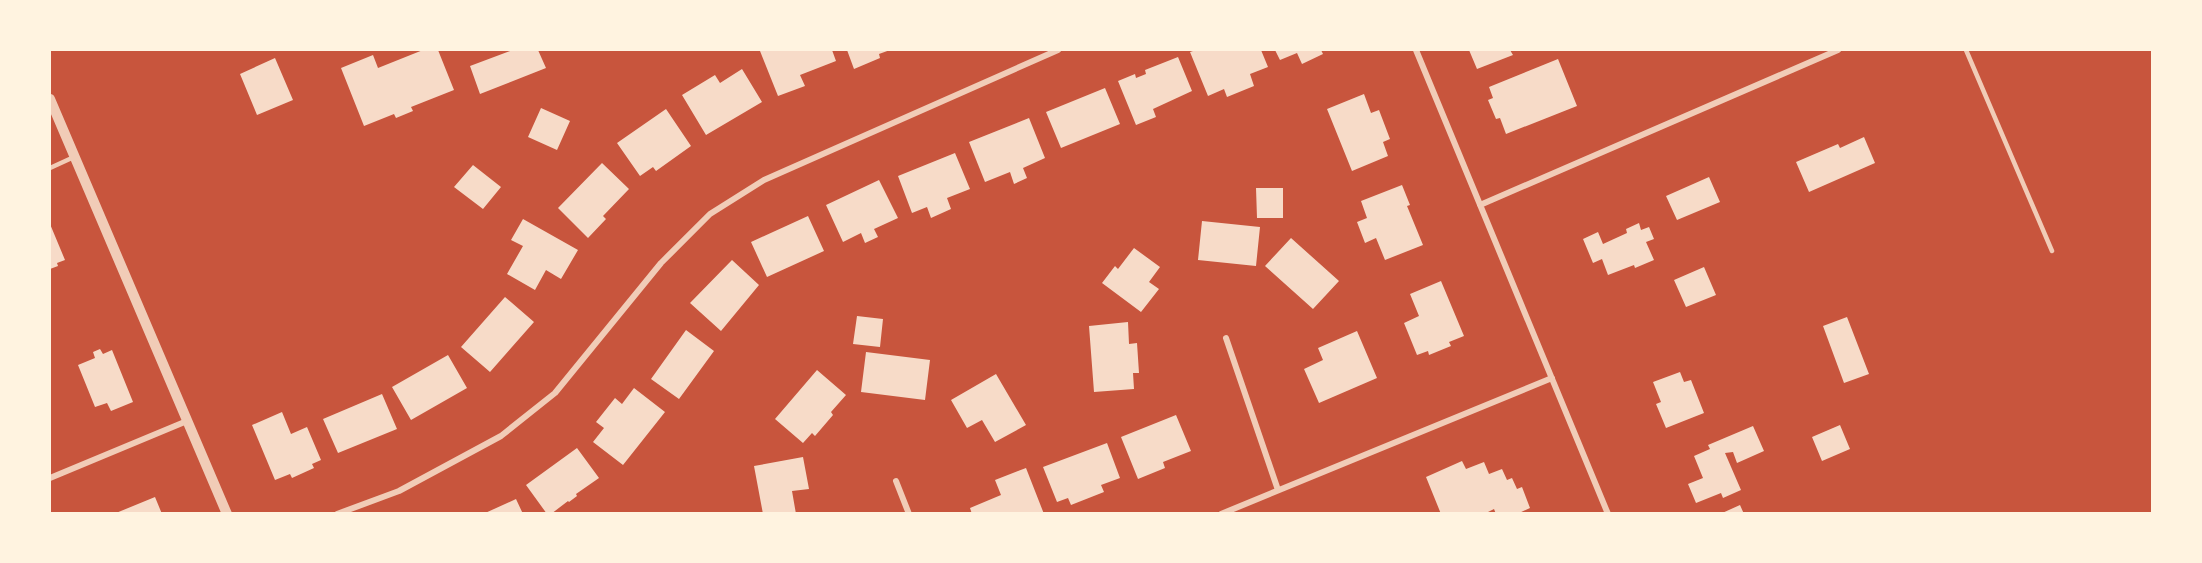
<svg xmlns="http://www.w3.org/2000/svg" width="2202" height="563" viewBox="0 0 2202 563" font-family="Mulish,sans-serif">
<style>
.building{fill:#f7dbc8}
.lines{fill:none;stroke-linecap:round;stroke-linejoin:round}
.service{stroke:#f1ccb7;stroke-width:4.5}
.minor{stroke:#f1ccb7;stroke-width:6}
.tertiary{stroke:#f1ccb7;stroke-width:10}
</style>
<rect width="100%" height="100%" fill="#c8553d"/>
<path class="building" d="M423,50H438L454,90L411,107L413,111L396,118L394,114L364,126L341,68L373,55L378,68Z
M513,50H538L546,68L480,94L470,66Z
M763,50H832L836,61L800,75L805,86L778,96L760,51Z
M847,50H890L879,54L880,58L854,69Z
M1196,50H1261L1268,67L1250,74L1254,86L1227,97L1224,89L1208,96L1190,52Z
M1275,50H1321L1323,54L1302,64L1297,53L1280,60Z
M1469,50H1510L1513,55L1477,69Z
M1178,57L1192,91L1153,109L1156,117L1136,125L1118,81L1135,74L1136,78L1146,74L1145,70Z
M275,58L293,100L257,115L240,74Z
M1558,59L1577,106L1506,134L1500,118L1496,119L1488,100L1493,98L1489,87Z
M742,69L762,102L706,135L682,95L715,75L720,83Z
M1105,88L1120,124L1061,148L1046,112Z
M1364,94L1371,113L1379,110L1390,139L1383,142L1388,156L1352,171L1327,109Z
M541,108L570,121L557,150L528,137Z
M666,109L691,146L656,171L653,167L640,176L617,143Z
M1029,118L1045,158L1023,168L1027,178L1014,184L1010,172L985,182L969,142Z
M1864,137L1875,163L1809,192L1796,162L1838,144L1840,148Z
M955,153L970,189L947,198L951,209L931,218L927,207L912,213L898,176Z
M602,163L629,189L603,216L606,219L588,238L558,208Z
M473,165L501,187L483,209L454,187Z
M1709,177L1720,202L1677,220L1666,196Z
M879,180L898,218L874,229L878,237L865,243L861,233L843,242L826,205Z
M1402,185L1410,205L1407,206L1423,245L1385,260L1376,238L1365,243L1357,222L1367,218L1361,201Z
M1256,188H1283V218H1257Z
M808,216L824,251L767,277L751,242Z
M523,219L578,250L561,279L546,270L535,290L507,274L523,246L511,240Z
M1202,221L1260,227L1256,266L1198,260Z
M1639,223L1641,230L1649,227L1654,239L1646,242L1654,260L1635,268L1634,265L1608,275L1602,259L1593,263L1583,239L1598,232L1603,244L1627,233L1626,229Z
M50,224L65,260L57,263L58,266L50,269Z
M1291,238L1339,281L1313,309L1265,266Z
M1134,248L1160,267L1149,282L1159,289L1141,312L1102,283L1115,266L1118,269Z
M732,260L759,285L721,331L690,303Z
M1704,267L1716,295L1686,307L1674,280Z
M1441,281L1464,336L1449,342L1451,346L1429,355L1428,351L1417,355L1404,323L1419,316L1410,294Z
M505,297L534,322L490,372L461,347Z
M857,316L883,319L880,347L853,344Z
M1847,317L1869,374L1844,383L1823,326Z
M1128,322L1129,344L1137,343L1139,373H1133L1134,389L1094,392L1089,326Z
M686,330L714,351L679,399L651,379Z
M1357,331L1377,378L1319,403L1304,369L1323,360L1318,348Z
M100,349L103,354L112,350L133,402L111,411L107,403L95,407L78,365L95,358L93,352Z
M866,352L930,360L925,400L861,392Z
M448,355L467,388L411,420L392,387Z
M817,370L846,395L831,412L833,415L815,436L812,433L803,443L775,419Z
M1680,372L1684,382L1691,380L1704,413L1666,428L1656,404L1661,402L1653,382Z
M996,374L1026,425L995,442L982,420L967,428L951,400Z
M634,388L665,412L623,465L593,442L604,428L596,422L615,398L622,404Z
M382,394L397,429L338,453L323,419Z
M282,412L291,434L307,427L321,460L312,464L314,468L292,478L290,474L275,480L252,425Z
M1176,415L1191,451L1163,462L1165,468L1138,479L1121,437Z
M1840,425L1850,449L1822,461L1812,437Z
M1753,426L1764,451L1737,463L1733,452L1725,453L1741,490L1723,498L1721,493L1696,503L1688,484L1703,478L1694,456L1710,449L1708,445Z
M1107,443L1120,478L1101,485L1104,492L1071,505L1068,498L1057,502L1043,467Z
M577,448L599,478L576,494L577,496L569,502L568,501L551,514H547L526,485Z
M803,457L809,489L792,491L796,514H763L754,466Z
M1462,461L1466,469L1484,462L1489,474L1502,469L1507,480L1512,478L1517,489L1522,487L1530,508L1517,514H1496L1494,509L1484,514L1464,512L1441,514L1426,477Z
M1026,468L1044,514H972L970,508L1001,495L995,480Z
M155,497L162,514H116V513Z
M516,499L523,514H483Z
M1740,505L1744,514H1720Z"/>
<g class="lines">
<path class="service" d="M1966,50L2052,251
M50,168L74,157"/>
<path class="minor" d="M1416,50L1608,514
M1480,205L1838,50
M1226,338L1278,490
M50,478L187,421
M896,481L909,514
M337,514L399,491L501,436L555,393L661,263L710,214L764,180L1058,50
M1221,514L1552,378"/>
<path class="tertiary" d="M50,99L227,514"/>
</g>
<rect width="2202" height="563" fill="none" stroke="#fff3e0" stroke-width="102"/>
</svg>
